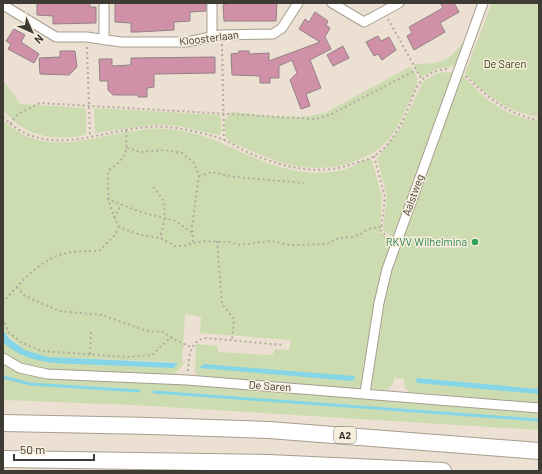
<svg xmlns="http://www.w3.org/2000/svg" width="542" height="474" viewBox="0 0 542 474" font-family="Barlow,sans-serif">
<style>
.green{fill:#cddcb0}
.water{fill:#84d5e5}
.lines{fill:none;stroke-linecap:round;stroke-linejoin:round}
.stream{stroke:#84d5e5;stroke-width:3}
.building{fill:#d091a8;stroke:#938187}
.street-casing{stroke:#a79d8f;stroke-width:11}
.highway-casing{stroke:#a79d8f;stroke-width:18}
.path{stroke:#b4ab9f;stroke-width:2;stroke-dasharray:2 3;stroke-linecap:butt}
.street{stroke:#fff;stroke-width:9}
.highway{stroke:#fff;stroke-width:16}
.leisure-dot{fill:#2e9e5b;stroke:#f8eede;stroke-width:1.5}
.labels{text-anchor:middle;stroke-width:3;stroke-linejoin:round;paint-order:stroke}
.shield{fill:#f8eede;stroke:#767067;stroke-width:1}
.shield-label{font-size:10px;font-weight:bold;fill:#3e3a34}
.street-label{font-size:11px;fill:#3e3a34;stroke:#f8eede}
.park-label{font-size:11px;fill:#323e12;stroke:#f8eede}
.leisure-label{font-size:11px;fill:#27864d;stroke:#f8eede;text-anchor:end}
</style>
<rect width="100%" height="100%" fill="#ebe0d1"/>
<path class="green" d="M492,3H539V117C509,113 485,95 465,73Z
M467,37L456,66L437,69L424,76H420L413,64C443,64 450,61 467,37Z
M411,66C413,70 417,75 417,80C418,86 408,104 405,111C394,137 382,151 355,161C310,178 271,161 230,141L226,137L224,122L231,112C262,114 297,122 327,112Z
M448,72L454,73L394,236H391L383,230L387,195L377,158L400,129L423,82L437,73Z
M462,75C471,82 478,92 487,99C501,111 521,119 539,121V389L418,378L414,381L539,394V403L409,392L405,388L404,379L394,378L393,384L387,390L375,389L370,387L373,356L390,269L458,76Z
M3,80L20,104L86,108V134C81,137 75,137 70,137C45,140 18,131 3,109Z
M94,108L220,115L222,131L220,135H217L183,127L165,125H150L95,133Z
M3,120C45,162 98,133 148,129C157,128 166,129 175,130C199,132 219,142 241,152C269,165 301,176 332,172C345,171 357,164 369,159L372,160L382,197L380,232L393,243L363,385L357,388L199,377L195,372L196,344L217,346L218,352L267,355L273,354L275,349L289,350L291,340L200,333L201,317L185,314L182,362L186,361L174,375L47,370L23,364L4,352L3,342L7,346L39,360L47,362L171,368H174L176,362L48,357L25,350L4,332Z
M3,365L19,372L47,379L203,386L539,412V430L133,405L3,400Z"/>
<path class="water" d="M3,331L11,340L25,350L48,357L178,363L174,368H171C147,367 123,366 100,365C67,363 28,367 3,342Z
M204,364L354,376L355,378L352,381L199,368Z
M418,378L539,389V394L417,383L415,380Z"/>
<g class="lines">
<path class="stream" d="M3,377L30,384L139,391
M154,392L539,420"/>
</g>
<path class="building" d="M37,3H90V7H96V23L53,24V16L37,15Z
M115,3H206V11L190,12V21L174,22V30L137,32H131V23L115,22Z
M230,3H277L276,21H224L223,5Z
M440,3H454L459,12L440,23L445,32L414,50L407,36L412,33L409,27L443,8Z
M315,12L328,21L326,25L330,28L325,37L331,49L310,60L321,88L306,94L310,106L301,109L290,80L297,73L292,60L279,66V78H270V83H260V76L232,75L231,54L239,53V51H249V54L269,53V61L320,42L299,29L305,19L309,22Z
M14,29L25,35L21,42L39,54L34,63L8,49L11,44L6,41Z
M378,36L381,41L389,37L396,50L382,60L378,54L374,56L366,42Z
M343,46L349,58L333,66L327,55Z
M60,51H75L77,67L69,75L40,74L39,58L60,57Z
M215,57V73L154,74V87L147,88V97H138V95H113L108,90V81H100L99,59H112V66L131,65V58Z"/>
<g class="lines">
<g class="street-casing">
<path id="street" d="M104,3V40
M332,3L364,22L399,3
M3,5L56,37H87L121,42H186L221,35L273,34L282,28L298,3
M212,37V3
M3,358L20,368L47,374L187,380L539,408
M365,393L379,303L387,269L483,3"/>
</g>
<g class="highway-casing">
<path id="highway" d="M3,423L151,426L269,430L539,451
M3,459L268,463L443,471"/>
</g>
<path class="path" d="M388,19L422,80
M222,44L224,140
M87,47L90,137
M466,76C487,97 509,115 539,120
M3,117C51,166 110,122 167,127C186,129 204,133 222,139C231,142 238,148 247,152C280,166 316,177 352,164C359,162 368,160 374,156C392,145 402,123 410,104C413,96 416,86 422,80C428,73 440,69 449,69
M10,124L18,114L40,103L315,119L330,115L416,70
M126,130C127,154 128,156 108,171C108,195 107,204 119,227L141,235L160,238L175,246H183L203,241L229,242L240,245L270,241L292,245L326,244L339,238L352,237L361,234L368,229L381,227
M127,148L140,152L164,150L182,153L194,163L199,176L192,226L193,243
M374,156L385,197L381,231L388,237
M199,176L212,172L235,177L304,183
M153,187L164,201L165,218L160,238
M107,199L141,212L175,221L193,233
M114,218L121,205
M217,241L222,304L234,319L232,341
M17,287L25,296L59,311L102,315L147,331L163,332L177,341L191,347
M3,303C15,287 40,261 59,255C72,251 85,251 99,251L114,236L119,227
M3,318L8,332L21,342L41,351L128,357L152,355L171,337
M90,354L91,332
M188,371C189,357 189,342 205,338L284,345"/>
<use href="#street" class="street"/>
<use href="#highway" class="highway"/>
</g>
<circle class="leisure-dot" cx="475" cy="242" r="4"/>
<g class="labels">
<rect class="shield" x="334" y="427" width="22" height="16" rx="3"/>
<g class="shield-label">
<text x="345" y="439">A2</text>
</g>
<g class="street-label">
<text transform="translate(209 38) rotate(-7)" y="4">Kloosterlaan</text>
<text transform="translate(413 195) rotate(-70)" y="4">Aalstweg</text>
<text transform="translate(270 386) rotate(4)" y="4">De Saren</text>
</g>
<g class="park-label">
<text x="505" y="68">De Saren</text>
</g>
<g class="leisure-label">
<text x="467" y="246">RKVV Wilhelmina</text>
</g>
</g>
<rect width="542" height="474" fill="none" stroke="#3e3a34" stroke-width="8"/>
<g transform="translate(32 32) rotate(135)" stroke="#f8eede" stroke-width="3" paint-order="stroke">
<path d="M0-3L7 15L0 10L-7 15Z" fill="#3e3a34"/>
<text y="-6" font-size="11" font-weight="bold" text-anchor="middle" fill="#3e3a34">N</text>
</g>
<path d="M14 454v6h80v-6" fill="none" stroke="#3e3a34" stroke-width="2"/>
<text x="20" y="454" font-size="12" fill="#3e3a34" stroke="#f8eede" stroke-width="3" paint-order="stroke">50 m</text>
</svg>
